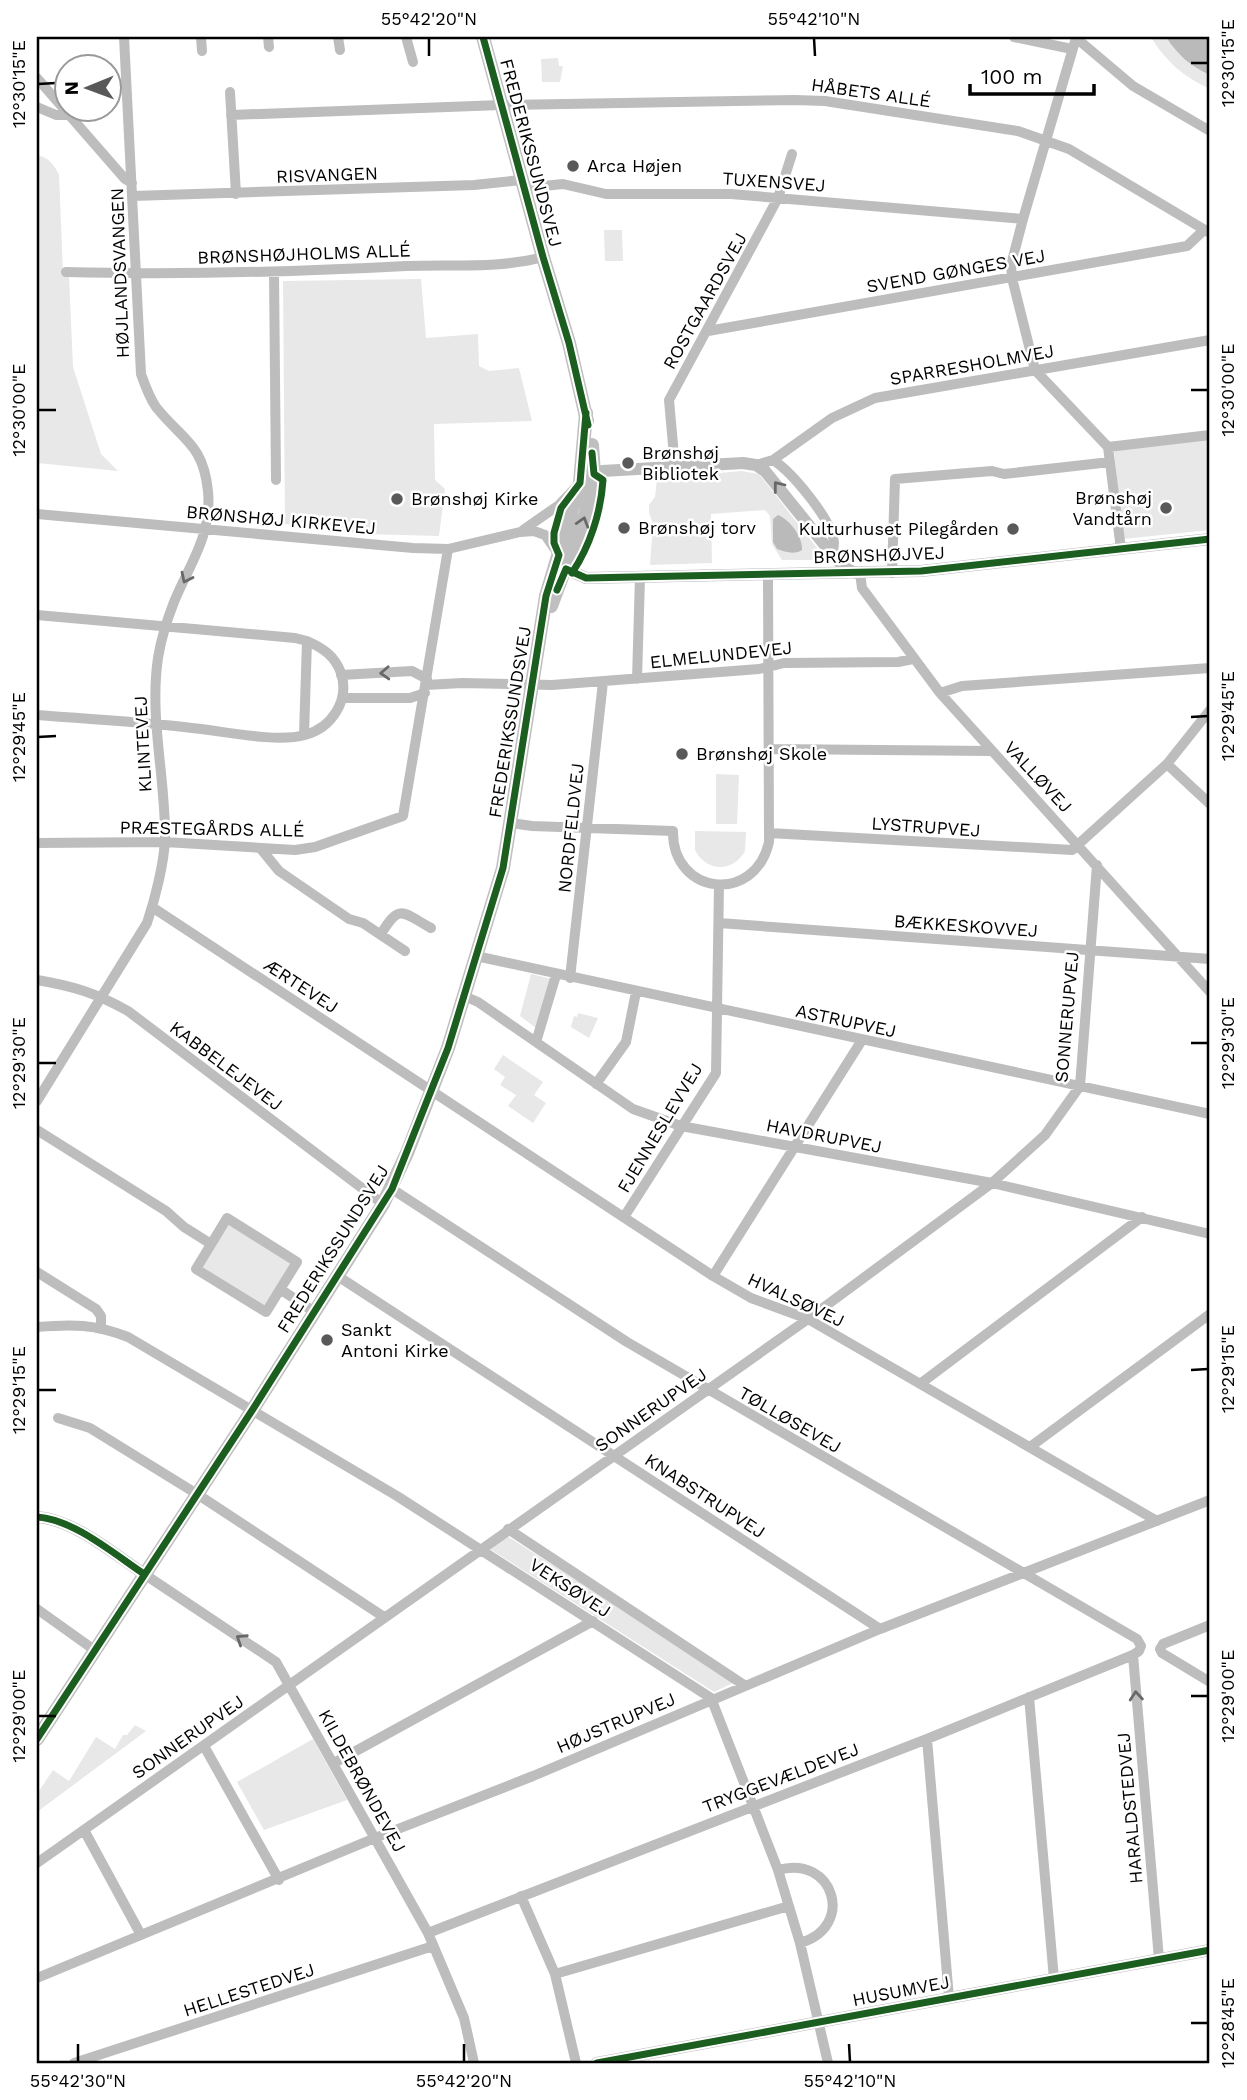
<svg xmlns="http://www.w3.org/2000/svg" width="1247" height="2100" viewBox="0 0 1247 2100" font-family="'Work Sans',sans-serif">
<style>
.green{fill:#e8e8e8}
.water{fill:#bababa}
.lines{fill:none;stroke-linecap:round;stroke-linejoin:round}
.minor{stroke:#bdbdbd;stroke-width:10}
.tertiary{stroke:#bdbdbd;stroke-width:12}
.secondary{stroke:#bfbfbf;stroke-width:14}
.cycleway-casing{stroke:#fff;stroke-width:11}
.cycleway{stroke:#1b5e20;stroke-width:7}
.oneway{stroke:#686868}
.oneway2{stroke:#696969}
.ticks{fill:none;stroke:#000;stroke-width:2.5}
.poi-dot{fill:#595959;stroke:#fff;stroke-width:2.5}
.labels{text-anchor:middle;stroke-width:5;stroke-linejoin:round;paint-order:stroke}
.street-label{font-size:18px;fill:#000;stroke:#fff}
.poi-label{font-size:18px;fill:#000;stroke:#fff;text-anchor:start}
.neatline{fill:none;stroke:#000;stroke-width:2.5}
.ticks-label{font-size:18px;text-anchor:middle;fill:#000}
</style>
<rect width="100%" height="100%" fill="#fff"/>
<path class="green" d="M1151,37H1210V89C1185,78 1165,61 1151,37Z
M558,58L559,66H563L560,82H542L541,59Z
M37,155C49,158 54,164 59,175L63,272L69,276L73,367L101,454L118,471L37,463Z
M604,230H622L623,261H605Z
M421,279L426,338L478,334L479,366L489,371L519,368L532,421L434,424L435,480L445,489L439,536L365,534L285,524L283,281Z
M1209,439L1210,530L1123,539L1114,450Z
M741,471L759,474L824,557L823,560H782L772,544L770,516L765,510L711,514L712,563L650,565L653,524L649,513V505L655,497L657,479Z
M716,774L739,775L737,824H716Z
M695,831L746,832L745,851C733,873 706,872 695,850Z
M531,974L552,979L536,1028L520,1016Z
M578,1013L598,1018L589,1038L571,1027L574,1016L577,1017Z
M503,1055L543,1082L534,1095L546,1103L533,1123L508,1106L516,1095L500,1085L505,1077L494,1069Z
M228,1224L292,1262L262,1308L200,1268Z
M507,1536L732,1678L733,1683L714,1692L490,1549Z
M135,1725L146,1731L37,1812V1794L53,1770L69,1781L96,1737L115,1749L123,1735H127Z
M313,1739L347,1800L264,1830L237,1782Z"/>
<path class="water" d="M1166,37H1210V75C1190,66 1178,55 1166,37Z
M778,515C790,520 803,537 802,550C795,555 785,552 777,549L773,542V519Z"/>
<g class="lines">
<path class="minor" d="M201,37L202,51
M268,37L269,47
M338,37L340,50
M406,37L413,62
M1014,37L1072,49
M1075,37L1133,86L1210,131
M1076,38L1023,219L1011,265L1012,278L1035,370L1108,447L1121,549
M37,78L125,179L132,183
M230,92L236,194
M37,107L56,115H68
M231,115L501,105L795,100L825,101L1018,131L1069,149L1210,233
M524,188L563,184L606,194H731L1023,219
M133,196L474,185L521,180
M66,272C179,275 292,272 406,266C450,264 500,269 543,257
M274,273L276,480
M708,331L1187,246L1204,230
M1108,447L1210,435
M773,460C792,472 833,521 834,543C834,547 833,551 832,554
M756,465L773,460L832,418L875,398L1210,340
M675,467L669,400L778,198L792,154
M37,514L413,548L448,549L520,532L534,531L545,535L559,555
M523,530L559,505L579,484
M860,573L862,588L940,693L1210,992
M892,573L895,479L992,471L1004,474L1110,462
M37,615L295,638L307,641
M341,675L412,671L427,679
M637,679L640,577
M426,685L462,683L552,685L759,669L784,663L898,662L913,659
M940,693L962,686L1210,668
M342,698H410L425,693
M37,715C89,719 141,722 192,728C223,731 276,743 305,735C331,728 350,701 341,673C335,656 323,648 307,641L304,735
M769,749L992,751
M1167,764L1210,804
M511,823L532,826L673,831C672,895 755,905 769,842L768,574
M769,833L1072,850L1167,764L1210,710
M37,843L165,842L295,850L315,847L403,816L448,549
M261,849L279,871L349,919L363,923L405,951
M152,907L713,1276L751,1298L808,1319L1157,1521
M719,923L1210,959
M381,934C400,903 402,912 431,928
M476,956L1210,1114
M570,978L603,682
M37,980C73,986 96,993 128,1011L383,1204
M464,996L478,1002L633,1109L681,1126L992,1183L1210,1234
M536,1042L556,975
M596,1084L626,1042L636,992
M37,1101L147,923C155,899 164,864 165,839C166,779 149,719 158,658C161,639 167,620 174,602C190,563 212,536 208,491C203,443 182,440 156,407C149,397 145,385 141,374L124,37
M37,1130L166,1211L184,1227L211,1244
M392,1189L627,1342L1137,1639L1141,1646L1139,1651L1133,1655L927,1739L428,1933
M624,1217L716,1073L719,885
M227,1218L297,1262L266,1312L196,1269Z
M37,1272L96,1309L101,1316V1327
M336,1275L880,1629
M713,1276L862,1040
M280,1289L313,1311
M37,1327C73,1324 94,1324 128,1337L397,1496L711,1698L778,1870L800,1943L828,2063
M920,1384L1142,1217
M58,1418L90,1428L197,1494L384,1617
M1030,1447L1210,1314
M508,1529L744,1685
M144,1574L276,1662L428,1933L464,2018L474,2063
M37,1609L93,1649
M1210,1625L1163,1644L1160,1649L1162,1653L1210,1682
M1133,1655L1159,1959
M1029,1697L1054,1979
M927,1739L949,1998
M204,1746L279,1880
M334,1763L593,1621
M84,1830L141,1935
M37,1863L808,1319L992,1183L1045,1135L1080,1086L1097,865
M778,1870C834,1854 856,1927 800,1943
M521,1896L555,1974L576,2063
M555,1974L789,1906
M37,1978L375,1838L533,1776L880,1629L1210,1500
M74,2063L433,1946"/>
<path class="tertiary" d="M588,478L602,471L743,463L756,465L765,471L832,554L844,567L855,573
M562,561L566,569L586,578L921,571L1210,539
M37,1517C73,1519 114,1554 144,1574
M597,2063L1210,1950"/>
<path class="secondary" d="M483,37L543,257L569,343L587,421
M551,606L586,513L594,474L592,445
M37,1739L253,1409L383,1204L407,1153L448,1048L503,868L546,596L580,483L586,413"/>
<g class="cycleway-casing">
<path id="cycleway" d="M483,37L543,257L569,343L588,425
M572,573C590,546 601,512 603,480L594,474L592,453
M557,590L566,569L586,578L921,571L1210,539
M37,1517C73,1519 114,1554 144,1574
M37,1739L253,1409L392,1189L448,1048L503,868L546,596L559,555L554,543V533L561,508L580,483L586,413
M597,2063L1210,1950"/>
</g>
<use href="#cycleway" class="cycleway"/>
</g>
<defs><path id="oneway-chevron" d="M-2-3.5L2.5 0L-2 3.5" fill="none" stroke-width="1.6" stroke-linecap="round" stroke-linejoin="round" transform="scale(1.75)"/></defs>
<g class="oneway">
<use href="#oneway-chevron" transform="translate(778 486) rotate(-128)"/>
<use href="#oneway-chevron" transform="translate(186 578) rotate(116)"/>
<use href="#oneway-chevron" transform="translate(385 673) rotate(177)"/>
<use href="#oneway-chevron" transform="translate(241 1639) rotate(-147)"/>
<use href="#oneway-chevron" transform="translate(1136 1696) rotate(-95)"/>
</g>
<use class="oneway2" href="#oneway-chevron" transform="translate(583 522) rotate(-73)"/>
<path class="ticks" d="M429,38V56M814,38L815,56M1191,63H1208M38,84L56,83M1191,390H1208M38,410H56M1191,717L1208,716M38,737L56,736M1191,1043H1208M38,1063H56M1191,1370L1208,1369M38,1390H56M1191,1696H1208M38,1716H56M1191,2023H1208M78,2044V2062M464,2044V2062M849,2044L850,2062"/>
<g class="poi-dot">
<circle cx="573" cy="166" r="7"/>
<circle cx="628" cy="463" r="7"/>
<circle cx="397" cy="499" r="7"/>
<circle cx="1166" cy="508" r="7"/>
<circle cx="624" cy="528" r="7"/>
<circle cx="1013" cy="529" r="7"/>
<circle cx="682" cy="754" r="7"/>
<circle cx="327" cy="1340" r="7"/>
</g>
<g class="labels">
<g class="street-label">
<text transform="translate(871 93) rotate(8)" y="6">HÅBETS ALLÉ</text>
<text transform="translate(531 153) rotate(75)" y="6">FREDERIKSSUNDSVEJ</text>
<text transform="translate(327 175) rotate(-2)" y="6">RISVANGEN</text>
<text transform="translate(774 182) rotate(4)" y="6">TUXENSVEJ</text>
<text transform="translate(304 254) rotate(-2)" y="6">BRØNSHØJHOLMS ALLÉ</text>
<text transform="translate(956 271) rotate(-10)" y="6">SVEND GØNGES VEJ</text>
<text transform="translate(120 273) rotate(-92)" y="6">HØJLANDSVANGEN</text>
<text transform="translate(705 301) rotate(-61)" y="6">ROSTGAARDSVEJ</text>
<text transform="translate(972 365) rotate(-10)" y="6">SPARRESHOLMVEJ</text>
<text transform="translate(281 520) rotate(5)" y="6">BRØNSHØJ KIRKEVEJ</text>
<text transform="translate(879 555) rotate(-2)" y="6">BRØNSHØJVEJ</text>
<text transform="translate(721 655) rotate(-6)" y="6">ELMELUNDEVEJ</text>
<text transform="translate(510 722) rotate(-81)" y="6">FREDERIKSSUNDSVEJ</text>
<text transform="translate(143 744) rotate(-93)" y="6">KLINTEVEJ</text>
<text transform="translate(1038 777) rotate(47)" y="6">VALLØVEJ</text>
<text transform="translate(926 827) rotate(4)" y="6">LYSTRUPVEJ</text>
<text transform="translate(571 828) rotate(-84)" y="6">NORDFELDVEJ</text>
<text transform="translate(212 829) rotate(1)" y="6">PRÆSTEGÅRDS ALLÉ</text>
<text transform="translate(966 926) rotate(4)" y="6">BÆKKESKOVVEJ</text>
<text transform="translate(301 986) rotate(33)" y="6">ÆRTEVEJ</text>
<text transform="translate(1067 1017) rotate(-85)" y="6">SONNERUPVEJ</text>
<text transform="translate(846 1021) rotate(12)" y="6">ASTRUPVEJ</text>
<text transform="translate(226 1066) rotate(37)" y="6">KABBELEJEVEJ</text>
<text transform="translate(660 1128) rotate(-59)" y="6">FJENNESLEVVEJ</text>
<text transform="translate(824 1136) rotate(11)" y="6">HAVDRUPVEJ</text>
<text transform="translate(333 1249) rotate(-58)" y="6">FREDERIKSSUNDSVEJ</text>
<text transform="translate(796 1300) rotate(25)" y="6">HVALSØVEJ</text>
<text transform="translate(651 1410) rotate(-35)" y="6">SONNERUPVEJ</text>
<text transform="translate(790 1420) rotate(30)" y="6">TØLLØSEVEJ</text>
<text transform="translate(705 1496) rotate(33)" y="6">KNABSTRUPVEJ</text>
<text transform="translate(570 1588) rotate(33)" y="6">VEKSØVEJ</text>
<text transform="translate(616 1723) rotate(-23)" y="6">HØJSTRUPVEJ</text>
<text transform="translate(188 1737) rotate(-35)" y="6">SONNERUPVEJ</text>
<text transform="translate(781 1778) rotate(-21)" y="6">TRYGGEVÆLDEVEJ</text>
<text transform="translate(362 1781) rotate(61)" y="6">KILDEBRØNDEVEJ</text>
<text transform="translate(1130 1808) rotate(-95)" y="6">HARALDSTEDVEJ</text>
<text transform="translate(249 1990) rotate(-18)" y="6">HELLESTEDVEJ</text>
<text transform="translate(901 1991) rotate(-11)" y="6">HUSUMVEJ</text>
</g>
<g class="poi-label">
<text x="587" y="172">Arca Højen</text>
<text x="642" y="459">Brønshøj<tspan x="642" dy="21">Bibliotek</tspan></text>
<text x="1152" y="504" text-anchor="end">Brønshøj<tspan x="1152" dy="21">Vandtårn</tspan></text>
<text x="411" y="505">Brønshøj Kirke</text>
<text x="638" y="534">Brønshøj torv</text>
<text x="999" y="535" text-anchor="end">Kulturhuset Pilegården</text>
<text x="696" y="760">Brønshøj Skole</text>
<text x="341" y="1336">Sankt<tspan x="341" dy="21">Antoni Kirke</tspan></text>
</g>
</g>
<rect width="1247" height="2100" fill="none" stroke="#ffffff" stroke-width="77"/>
<g transform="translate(88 88) rotate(269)"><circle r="33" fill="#ffffff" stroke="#999999" stroke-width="2"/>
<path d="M0-5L12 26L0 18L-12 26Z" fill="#595959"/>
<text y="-10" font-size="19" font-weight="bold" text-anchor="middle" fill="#000000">N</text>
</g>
<path d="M970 84v10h124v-10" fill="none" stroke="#000000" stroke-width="3.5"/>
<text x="981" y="84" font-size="21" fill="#000000" stroke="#ffffff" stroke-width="5" paint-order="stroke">100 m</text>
<rect x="38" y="38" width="1170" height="2024" class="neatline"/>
<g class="ticks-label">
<text x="429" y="25">55°42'20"N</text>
<text x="814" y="25">55°42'10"N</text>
<text transform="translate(1228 63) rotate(-90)" y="6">12°30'15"E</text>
<text transform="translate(19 84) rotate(-90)" y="6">12°30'15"E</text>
<text transform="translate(1228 390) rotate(-90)" y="6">12°30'00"E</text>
<text transform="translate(19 410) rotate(-90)" y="6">12°30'00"E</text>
<text transform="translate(1228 716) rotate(-90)" y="6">12°29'45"E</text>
<text transform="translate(19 737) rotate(-90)" y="6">12°29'45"E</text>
<text transform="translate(1228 1043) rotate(-90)" y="6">12°29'30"E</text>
<text transform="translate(19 1063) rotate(-90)" y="6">12°29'30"E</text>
<text transform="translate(1228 1369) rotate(-90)" y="6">12°29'15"E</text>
<text transform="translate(19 1390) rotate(-90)" y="6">12°29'15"E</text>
<text transform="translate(1228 1696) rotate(-90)" y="6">12°29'00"E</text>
<text transform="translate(19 1716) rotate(-90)" y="6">12°29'00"E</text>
<text transform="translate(1228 2023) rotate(-90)" y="6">12°28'45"E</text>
<text x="78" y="2087">55°42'30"N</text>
<text x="464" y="2087">55°42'20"N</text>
<text x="850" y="2087">55°42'10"N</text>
</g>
</svg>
